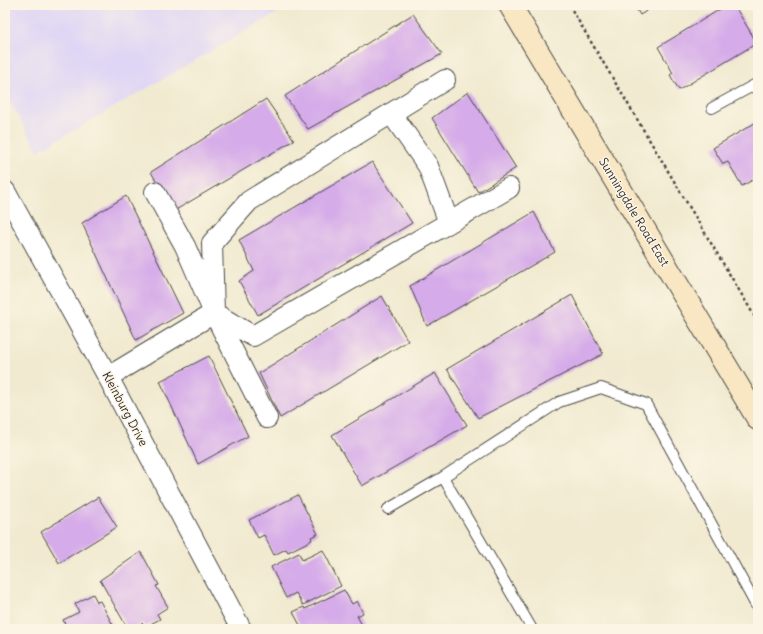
<svg xmlns="http://www.w3.org/2000/svg" width="763" height="634" viewBox="0 0 763 634" font-family="Delius,sans-serif">
<style>
.built{fill:#dfd5f5}
.building{fill:#d5abe9}
.lines{fill:none;stroke-linecap:round;stroke-linejoin:round}
.service-casing{stroke:#494844;stroke-width:12}
.minor-casing{stroke:#494844;stroke-width:22}
.secondary-casing{stroke:#494844;stroke-width:24}
.path{stroke:#494844;stroke-width:2.5;stroke-dasharray:3 3;stroke-linecap:butt}
.service{stroke:#fff;stroke-width:10}
.minor{stroke:#fff;stroke-width:20}
.secondary{stroke:#f9e7c3;stroke-width:22}
.labels{text-anchor:middle;stroke-width:3;stroke-linejoin:round;paint-order:stroke}
.street-label{font-size:12px;fill:#2b2b2b;stroke:#fcf5e5}
</style>
<rect width="100%" height="100%" fill="#fcf5e5"/>
<filter id="ink" filterUnits="userSpaceOnUse"><feTurbulence type="fractalNoise" baseFrequency=".025" numOctaves="2"/><feDisplacementMap in="SourceGraphic" scale="8" xChannelSelector="R" yChannelSelector="G"/><feConvolveMatrix kernelMatrix="1 2 1 2 8 2 1 2 1" color-interpolation-filters="sRGB"/></filter>
<filter id="wash" filterUnits="userSpaceOnUse"><feTurbulence type="fractalNoise" baseFrequency=".012" numOctaves="4" result="noise"/><feDisplacementMap in="SourceGraphic" scale="16" xChannelSelector="R" yChannelSelector="G"/><feGaussianBlur stdDeviation="0.9" result="paint"/><feColorMatrix in="noise" values="0 0 0 0 0 0 0 0 0 0 0 0 0 0 0 0 0 1.4 0 .05"/><feComposite in="paint" operator="in"/></filter>
<g filter="url(#wash)">
<rect width="100%" height="100%" fill="#f1ead0"/>
<path class="built" d="M5,5H291L38,151L5,93Z"/>
<g id="blocks">
<path class="building" d="M634,5H656L640,15Z
M727,5H734L757,43L679,90L670,75L673,73L658,47Z
M413,14L442,54L308,129L285,96Z
M468,92L516,168L478,192L432,118Z
M266,99L294,140L174,211L151,172Z
M758,121V177L742,186L728,162L723,164L713,148Z
M372,162L412,223L258,315L239,281L254,271L239,240Z
M126,196L183,313L136,340L82,223Z
M534,212L555,252L427,326L410,286Z
M572,295L603,354L478,418L447,369Z
M382,296L408,341L280,418L259,373Z
M209,356L248,436L198,464L160,381Z
M435,373L467,425L362,486L332,435Z
M298,495L318,534L311,537L312,540L288,552L286,549L274,555L264,535L258,538L249,520Z
M98,497L117,527L59,563L41,532Z
M323,550L341,586L303,605L296,593L286,598L271,567L299,553L302,560Z
M141,552L159,585L156,586L168,607L157,614L160,619L145,627L142,623L133,629H128L100,580Z
M344,590L352,604L357,601L363,613L357,616L364,629H302L293,612L304,607L305,609Z
M93,594L97,602L100,601L115,629H68L63,620L79,612L75,604Z"/>
</g>
</g>
<g filter="url(#ink)">
<use href="#blocks" fill-opacity="0" stroke="#494844" stroke-width="1"/>
<g class="lines">
<g class="service-casing">
<path id="service" d="M712,108L758,83
M388,509L443,477
M532,629L443,477L559,402L601,388L646,404L758,609"/>
</g>
<g class="minor-casing">
<path id="minor" d="M391,113L428,166L449,223
M5,191L108,377L241,629
M155,192L185,246L214,313L267,418
M214,313L212,243L249,201L445,80
M108,377L214,313L253,336L509,188"/>
</g>
<g class="secondary-casing">
<path id="secondary" d="M510,5L758,419"/>
</g>
<path class="path" d="M569,5L758,322"/>
<use href="#service" class="service"/>
<use href="#minor" class="minor"/>
<use href="#secondary" class="secondary"/>
</g>
</g>
<g class="labels">
<g class="street-label">
<text transform="translate(634 212) rotate(59)" y="4">Sunningdale Road East</text>
<text transform="translate(125 409) rotate(62)" y="4">Kleinburg Drive</text>
</g>
</g>
<rect width="763" height="634" fill="none" stroke="#fcf5e5" stroke-width="20"/>
</svg>
